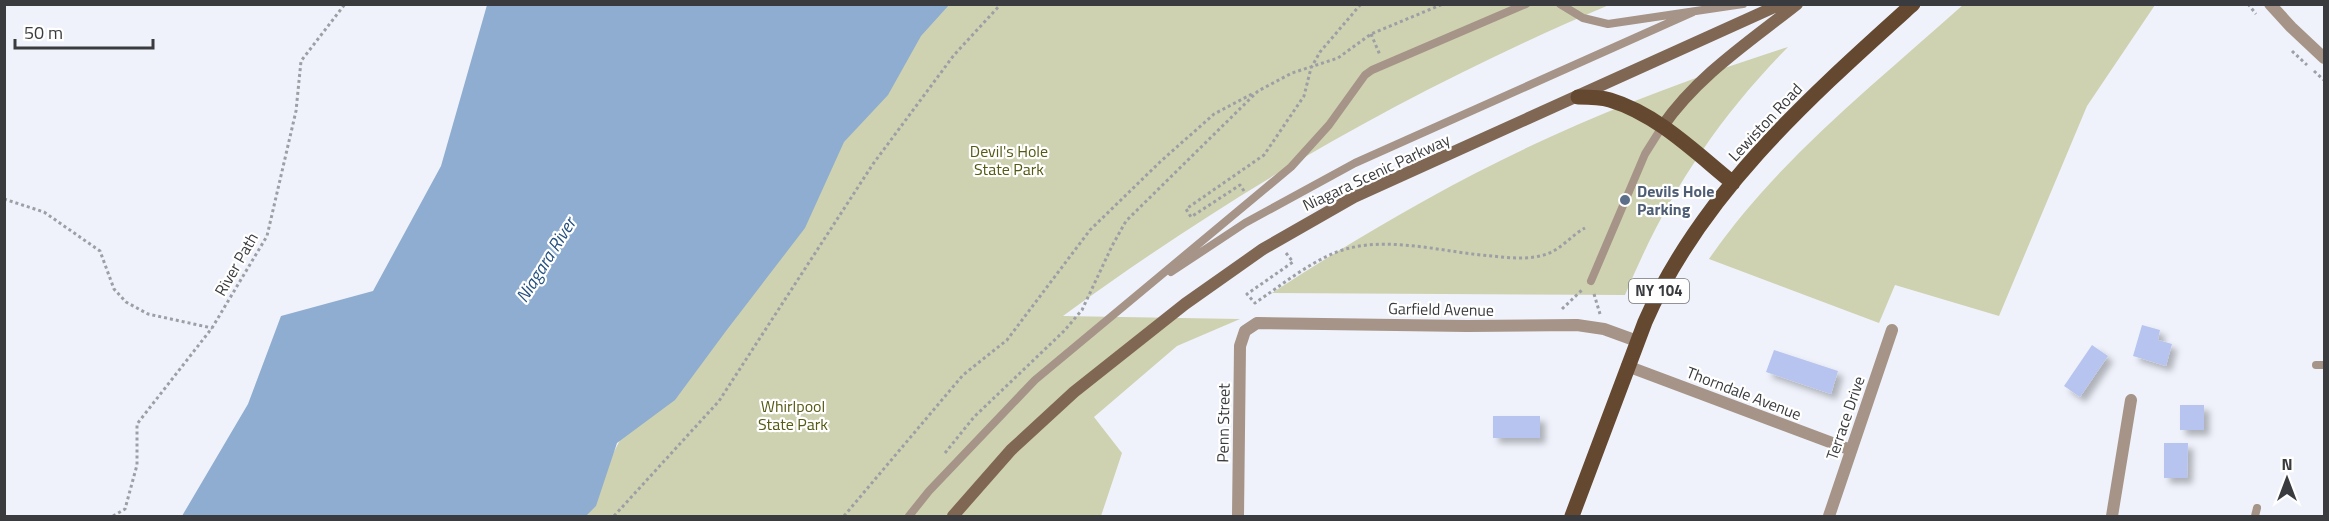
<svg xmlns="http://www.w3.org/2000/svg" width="2329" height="521" viewBox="0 0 2329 521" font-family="'Titillium Web',sans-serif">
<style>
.green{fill:#ced2b1}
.water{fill:#8eadd0}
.building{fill:#b7c4ef;filter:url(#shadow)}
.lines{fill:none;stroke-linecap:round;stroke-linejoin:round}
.path{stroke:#9d9fa5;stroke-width:3;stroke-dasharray:3 3;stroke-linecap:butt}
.lane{stroke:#a59487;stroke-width:8}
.street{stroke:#a59487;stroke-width:12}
.secondary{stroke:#7f6754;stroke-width:12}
.primary{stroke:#644830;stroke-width:15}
.service-dot{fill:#5c6f8a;stroke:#fff;stroke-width:2}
.labels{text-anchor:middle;stroke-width:4.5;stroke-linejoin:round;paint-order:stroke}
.shield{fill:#fff;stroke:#757678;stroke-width:1.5}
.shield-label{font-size:15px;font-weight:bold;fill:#3a3b3e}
.street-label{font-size:16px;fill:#3a3b3e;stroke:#fff}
.park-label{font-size:16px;fill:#565a12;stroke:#fff}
.service-label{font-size:16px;font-weight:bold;fill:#4e5e75;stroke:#fff;text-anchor:start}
.water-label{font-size:18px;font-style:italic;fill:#265281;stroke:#fff}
</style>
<defs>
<filter id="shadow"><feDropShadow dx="5.5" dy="5.5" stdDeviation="3" flood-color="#0004"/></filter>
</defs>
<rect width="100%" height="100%" fill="#eff2fb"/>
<path class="green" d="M1964,4L2155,5L2087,106L1999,316L1895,285L1879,323L1709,259C1777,160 1875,84 1964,4Z
M936,5H1609C1411,89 1237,189 1063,316L1240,319L1177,346L1094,417L1122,453L1101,516H566L592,494L631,419Z
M1788,47C1715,121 1665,199 1625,295L1272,293C1361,235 1453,181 1550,137C1627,102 1707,73 1788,47Z"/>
<path class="water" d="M487,5H949L921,36L888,95L844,142L805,228L726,331L675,400L617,443L596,506L586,516H182L248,404L281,316L373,291L441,166Z"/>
<path class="building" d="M2142,325L2160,330L2158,340L2172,344L2166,366L2133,356Z
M2092,345L2108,356L2080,397L2064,386Z
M1774,350L1838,371L1831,394L1766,372Z
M2180,405H2204V430H2180Z
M1493,416H1540V438H1493Z
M2164,443H2188L2187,478H2164Z"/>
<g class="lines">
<path class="path" d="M2248,4L2256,14
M1371,34L1380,55
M2292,51L2307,65
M2314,71L2324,80
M1244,191L1240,185L1191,217L1186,209L1264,155L1304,96L1311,68L1320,52L1361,4
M4,199L44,212L100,251L114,289L126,302L148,314L212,328
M1286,253L1293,262L1247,294L1255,303C1282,285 1318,255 1350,248C1394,237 1448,253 1492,256C1510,258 1530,260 1547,254C1561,249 1572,235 1585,228
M1594,294L1600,314
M1562,309L1583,289
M945,453L974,417L1064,331L1082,310L1112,246L1126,221L1258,91L1292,73L1338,58L1371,34L1443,4
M113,516L125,509L137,465V424L212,328L267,236L296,111L301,61L345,4
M614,516L719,401L873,164L954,55L1001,4
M844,516L963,375L1007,340L1090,230L1160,162L1214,114L1252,94"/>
<path class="lane" d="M1560,4L1583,18L1608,24L1743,4
M1171,272L1245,223L1355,163L1693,12
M1591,281L1645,154L1662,127
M2316,365H2324
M909,516L929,491L1035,380L1291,167L1329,125L1365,75L1372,70L1526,4
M2255,516L2257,508"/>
<path class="street" d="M2270,4L2291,27L2324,58
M1627,366L1851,450
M1238,516L1240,346L1245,331L1257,323L1467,326L1577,325L1604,329L1637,341
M1829,516L1892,330
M2112,516L2131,400"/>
<path class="secondary" d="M1662,127C1697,76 1749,42 1797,4
M953,516L1011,450L1074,392L1185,304L1263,249L1354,197L1781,4"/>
<path class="primary" d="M1578,97C1589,97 1600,97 1610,100C1657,114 1696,153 1733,183
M1572,516L1645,322C1701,193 1811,96 1913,4"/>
</g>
<circle class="service-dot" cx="1625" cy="200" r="6"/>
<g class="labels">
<rect class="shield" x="1629" y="279" width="60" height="24" rx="4.5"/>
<g class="shield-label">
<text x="1659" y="296">NY 104</text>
</g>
<g class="street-label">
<text transform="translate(1765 122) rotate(-47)" y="6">Lewiston Road</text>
<text transform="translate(1376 172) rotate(-25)" y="6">Niagara Scenic Parkway</text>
<text transform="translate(236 264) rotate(-60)" y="6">River Path</text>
<text transform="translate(1441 309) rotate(1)" y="6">Garfield Avenue</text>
<text transform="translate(1744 393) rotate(21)" y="6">Thorndale Avenue</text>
<text transform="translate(1845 418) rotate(-71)" y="6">Terrace Drive</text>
<text transform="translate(1223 423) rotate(-89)" y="6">Penn Street</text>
</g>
<g class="park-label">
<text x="1009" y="157">Devil's Hole<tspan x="1009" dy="18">State Park</tspan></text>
<text x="793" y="412">Whirlpool<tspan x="793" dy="18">State Park</tspan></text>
</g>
<g class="service-label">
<text x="1637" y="197">Devils Hole<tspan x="1637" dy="18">Parking</tspan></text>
</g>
<g class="water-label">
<text transform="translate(546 260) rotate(-58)" y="6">Niagara River</text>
</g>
</g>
<rect width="2329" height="521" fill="none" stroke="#3a3b3e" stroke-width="12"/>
<g transform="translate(2287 479)" stroke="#ffffff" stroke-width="4.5" paint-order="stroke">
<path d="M0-4.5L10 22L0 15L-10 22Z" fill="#3a3b3e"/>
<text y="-9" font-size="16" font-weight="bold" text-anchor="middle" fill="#3a3b3e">N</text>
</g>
<path d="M15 39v9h138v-9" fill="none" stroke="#3a3b3e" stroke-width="3"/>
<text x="24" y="39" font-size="18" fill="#3a3b3e" stroke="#ffffff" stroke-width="4.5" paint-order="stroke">50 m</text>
</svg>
